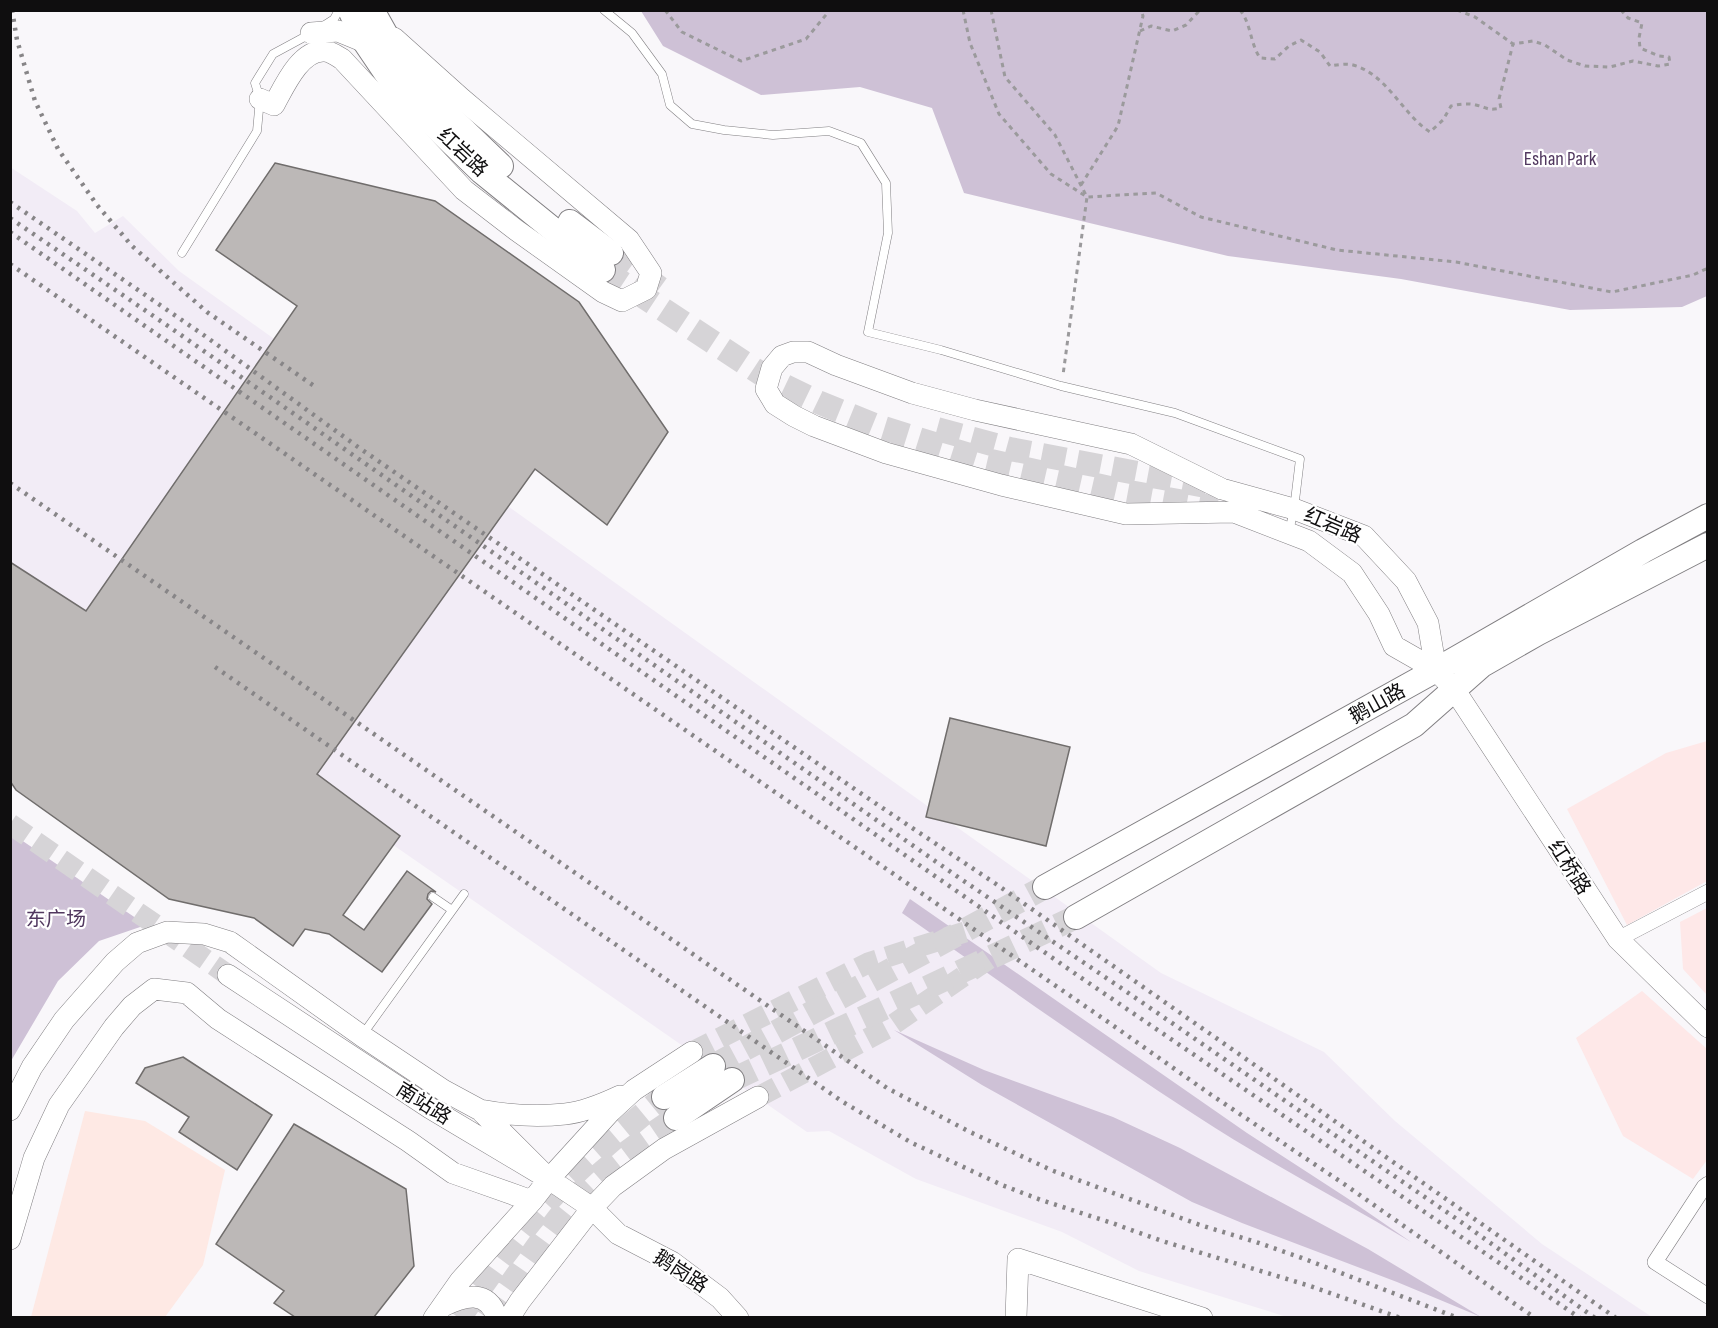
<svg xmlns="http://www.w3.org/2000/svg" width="1718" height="1328" viewBox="0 0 1718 1328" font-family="'Sofia Sans Condensed','Noto Sans SC',sans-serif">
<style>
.commercial{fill:#fee9e4}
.built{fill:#f2ecf6}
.education{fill:#fee8e8}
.green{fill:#cec1d6}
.building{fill:#bcb8b7;stroke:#706d6c;stroke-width:1.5}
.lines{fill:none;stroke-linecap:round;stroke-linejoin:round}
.secondary-tunnel{stroke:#d6d4d7;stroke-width:21;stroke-dasharray:21 10;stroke-linecap:butt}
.primary-tunnel{stroke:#d6d4d7;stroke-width:24;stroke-dasharray:24 12;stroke-linecap:butt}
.lane-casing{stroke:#817f82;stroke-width:9}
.street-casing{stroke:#817f82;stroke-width:16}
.secondary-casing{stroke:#817f82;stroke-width:22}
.primary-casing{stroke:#817f82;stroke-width:26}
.path{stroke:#9b9a9c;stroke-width:3;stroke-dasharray:4.5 4.5;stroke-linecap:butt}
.lane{stroke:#fff;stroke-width:8}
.street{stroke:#fff;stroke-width:15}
.secondary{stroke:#fff;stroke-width:21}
.primary{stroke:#fff;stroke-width:24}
.rail{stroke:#878587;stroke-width:4.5;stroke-dasharray:3 6;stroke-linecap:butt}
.labels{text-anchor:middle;stroke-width:4.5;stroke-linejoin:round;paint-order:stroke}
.street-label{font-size:20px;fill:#0f0e0f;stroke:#fff}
.park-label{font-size:20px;fill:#51385f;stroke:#fff}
</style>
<rect width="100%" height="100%" fill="#f9f7fa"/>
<path class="commercial" d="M85,1111L145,1121L225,1170L203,1265L165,1317H31Z"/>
<path class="built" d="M10,167L77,211L95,233L123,216L179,271L1161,973L1324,1052L1395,1121L1542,1244L1652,1317H1287L1139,1271L1062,1232L916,1179L829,1131L807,1132L11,580Z"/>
<path class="education" d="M1707,741V881L1627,925L1567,809L1666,753Z
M1707,908V995L1683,969L1680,922Z
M1642,991L1707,1049V1160L1693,1179L1623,1136L1576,1038Z"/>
<path class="green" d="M641,11H1707V296L1682,307L1570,310L1401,279L1228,256L964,193L932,108L860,87L761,95L663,46Z
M11,833L146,925L99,941L58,981L11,1061Z
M910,899L1247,1133L1347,1198L1411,1242C1339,1199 1265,1161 1195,1115C1095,1050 999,981 902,913Z
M894,1030L984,1070L1113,1117L1180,1148L1368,1249L1481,1317L1397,1282L1242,1223L1192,1202L982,1085Z"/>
<path class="building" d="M275,163L435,201L579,302L668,432L607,525L535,469L317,774L400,836L343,915L364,930L407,871L436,892L431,891L428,894L427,899L432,904L382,972L329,934L305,929L293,946L254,918L169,899L16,790L10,781V562L86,611L297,306L216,250Z
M950,718L1070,747L1046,846L926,817Z
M183,1057L272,1115L237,1170L179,1132L189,1117L136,1083L145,1068Z
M294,1124L406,1189L414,1266L374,1317H295L274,1303L284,1291L216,1244Z"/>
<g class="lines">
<path class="secondary-tunnel" d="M10,824L228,975
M692,1052L868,963L965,932
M758,1097L888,1028L990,958"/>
<path class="primary-tunnel" d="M611,253L661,289
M603,270L766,377L818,402L877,426L982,459L1118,490L1217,508
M937,429L1010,449L1216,488
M713,1066L1045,887
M732,1080L1076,917
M459,1318C488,1277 517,1235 551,1198C585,1161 625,1129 664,1097
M487,1318C513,1282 538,1244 566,1209C594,1174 639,1143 676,1118"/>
<g class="lane-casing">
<path id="lane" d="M604,10L632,33L662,74L670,105L692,124L724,130L773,135L829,131L861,143L886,183L888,233L868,332L941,350L1061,386L1175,413L1300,459L1294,509L1289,532
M323,26L334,19L339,10
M182,253L257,131L260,99L255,83L273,54L310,34
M433,897L452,910
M363,1034L464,894"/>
</g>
<g class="street-casing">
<path id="street" d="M1618,939L1708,892
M1708,1184L1704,1187L1655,1262L1708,1296"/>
</g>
<g class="secondary-casing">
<path id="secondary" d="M311,33L338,31L365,42
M260,99L274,105C284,87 300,50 324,51C330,51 337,56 342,59L464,190L516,230L603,292L622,301L646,289L651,273L629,240L462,99L394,38
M1436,670L1428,623L1406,581L1364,536L1294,509L1222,489L1131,444L975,410L912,393L836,365L808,352H793L782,356L772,368L766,389L775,404L794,416L814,426L886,453L1001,485L1126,514L1234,512L1309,541L1352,573L1379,614L1394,646L1436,670L1454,689L1618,939L1708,1027
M228,975L430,1108L549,1179L592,1208L618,1234L672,1262L720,1298L738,1318
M10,1110L32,1067L64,1020L115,962L137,943L167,932L204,934L230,942L362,1036L443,1090L480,1110L549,1179
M480,1110C507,1115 537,1117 565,1114C584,1112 603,1104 620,1096
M10,1239L34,1158L59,1105L114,1027L132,1006L154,989L187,993L218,1019L408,1141L453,1173L532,1201
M443,1306C463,1296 488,1288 497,1318
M434,1318L460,1281L532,1201L549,1179L610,1112L634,1090L692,1052
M509,1318L520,1301L592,1208L613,1186L664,1149L758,1097
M1016,1318L1018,1259L1202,1318"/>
</g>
<g class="primary-casing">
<path id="primary" d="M350,10L365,42L390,79L422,114L482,172L603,270
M372,10L395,51L421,83L446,113L501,166
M570,222L611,253
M1045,887L1436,670L1643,551L1708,516
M1076,917L1414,725L1482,665L1538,633L1708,545
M664,1097L713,1066
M676,1118L732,1080"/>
</g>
<path class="path" d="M665,10L682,32L741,61L806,39L830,10
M963,10L970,43L999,114L1051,174L1087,197L1156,193L1201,217L1337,250L1456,262L1612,292L1693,275L1708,268
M991,10L1005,77L1055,135L1087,197L1063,375
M1240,10C1251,23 1250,43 1260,58L1275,59L1289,46L1301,40L1320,52L1330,66C1337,65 1346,63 1353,65C1387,74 1403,115 1430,132L1443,120L1451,106C1459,104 1468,103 1476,105C1489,108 1487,111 1501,108L1499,99L1513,44L1533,41L1545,45L1567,60L1585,66L1610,67L1633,61L1658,66L1670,64L1669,57L1659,56L1640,48L1639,38L1642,23L1628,18L1621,10
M1457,10L1475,17L1513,44
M1140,31L1151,26L1172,31L1186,25L1200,10
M1081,185L1118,126L1143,16L1141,10"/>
<use href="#lane" class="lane"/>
<use href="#street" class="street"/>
<use href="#secondary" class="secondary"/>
<use href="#primary" class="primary"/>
<path class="rail" d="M12,10L17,40L35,101L58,149L97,205L132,246L207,312L317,388
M10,202L205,336L358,447L872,801L996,884L1616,1318
M10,218L168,326L958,877L1124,990L1464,1224L1595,1318
M10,232L1080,977L1580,1318
M10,264L1111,1024L1210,1094L1344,1184L1535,1318
M10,483L887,1088L968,1131L1051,1170L1200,1225L1256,1242L1302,1258L1458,1318
M215,667L843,1102L912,1143L1002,1185L1041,1200L1112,1223L1162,1241L1310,1286L1401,1318"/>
</g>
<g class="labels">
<g class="street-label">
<text transform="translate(463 152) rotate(43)" y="7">红岩路</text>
<text transform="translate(1333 525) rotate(23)" y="7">红岩路</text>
<text transform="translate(1377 703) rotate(-29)" y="7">鹅山路</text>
<text transform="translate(1570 867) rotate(57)" y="7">红桥路</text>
<text transform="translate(424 1103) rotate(32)" y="7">南站路</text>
<text transform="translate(681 1271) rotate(33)" y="7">鹅岗路</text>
</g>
<g class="park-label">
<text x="1560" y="165">Eshan Park</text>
<text x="56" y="926">东广场</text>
</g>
</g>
<rect width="1718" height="1328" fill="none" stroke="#0f0e0f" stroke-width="24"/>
</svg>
